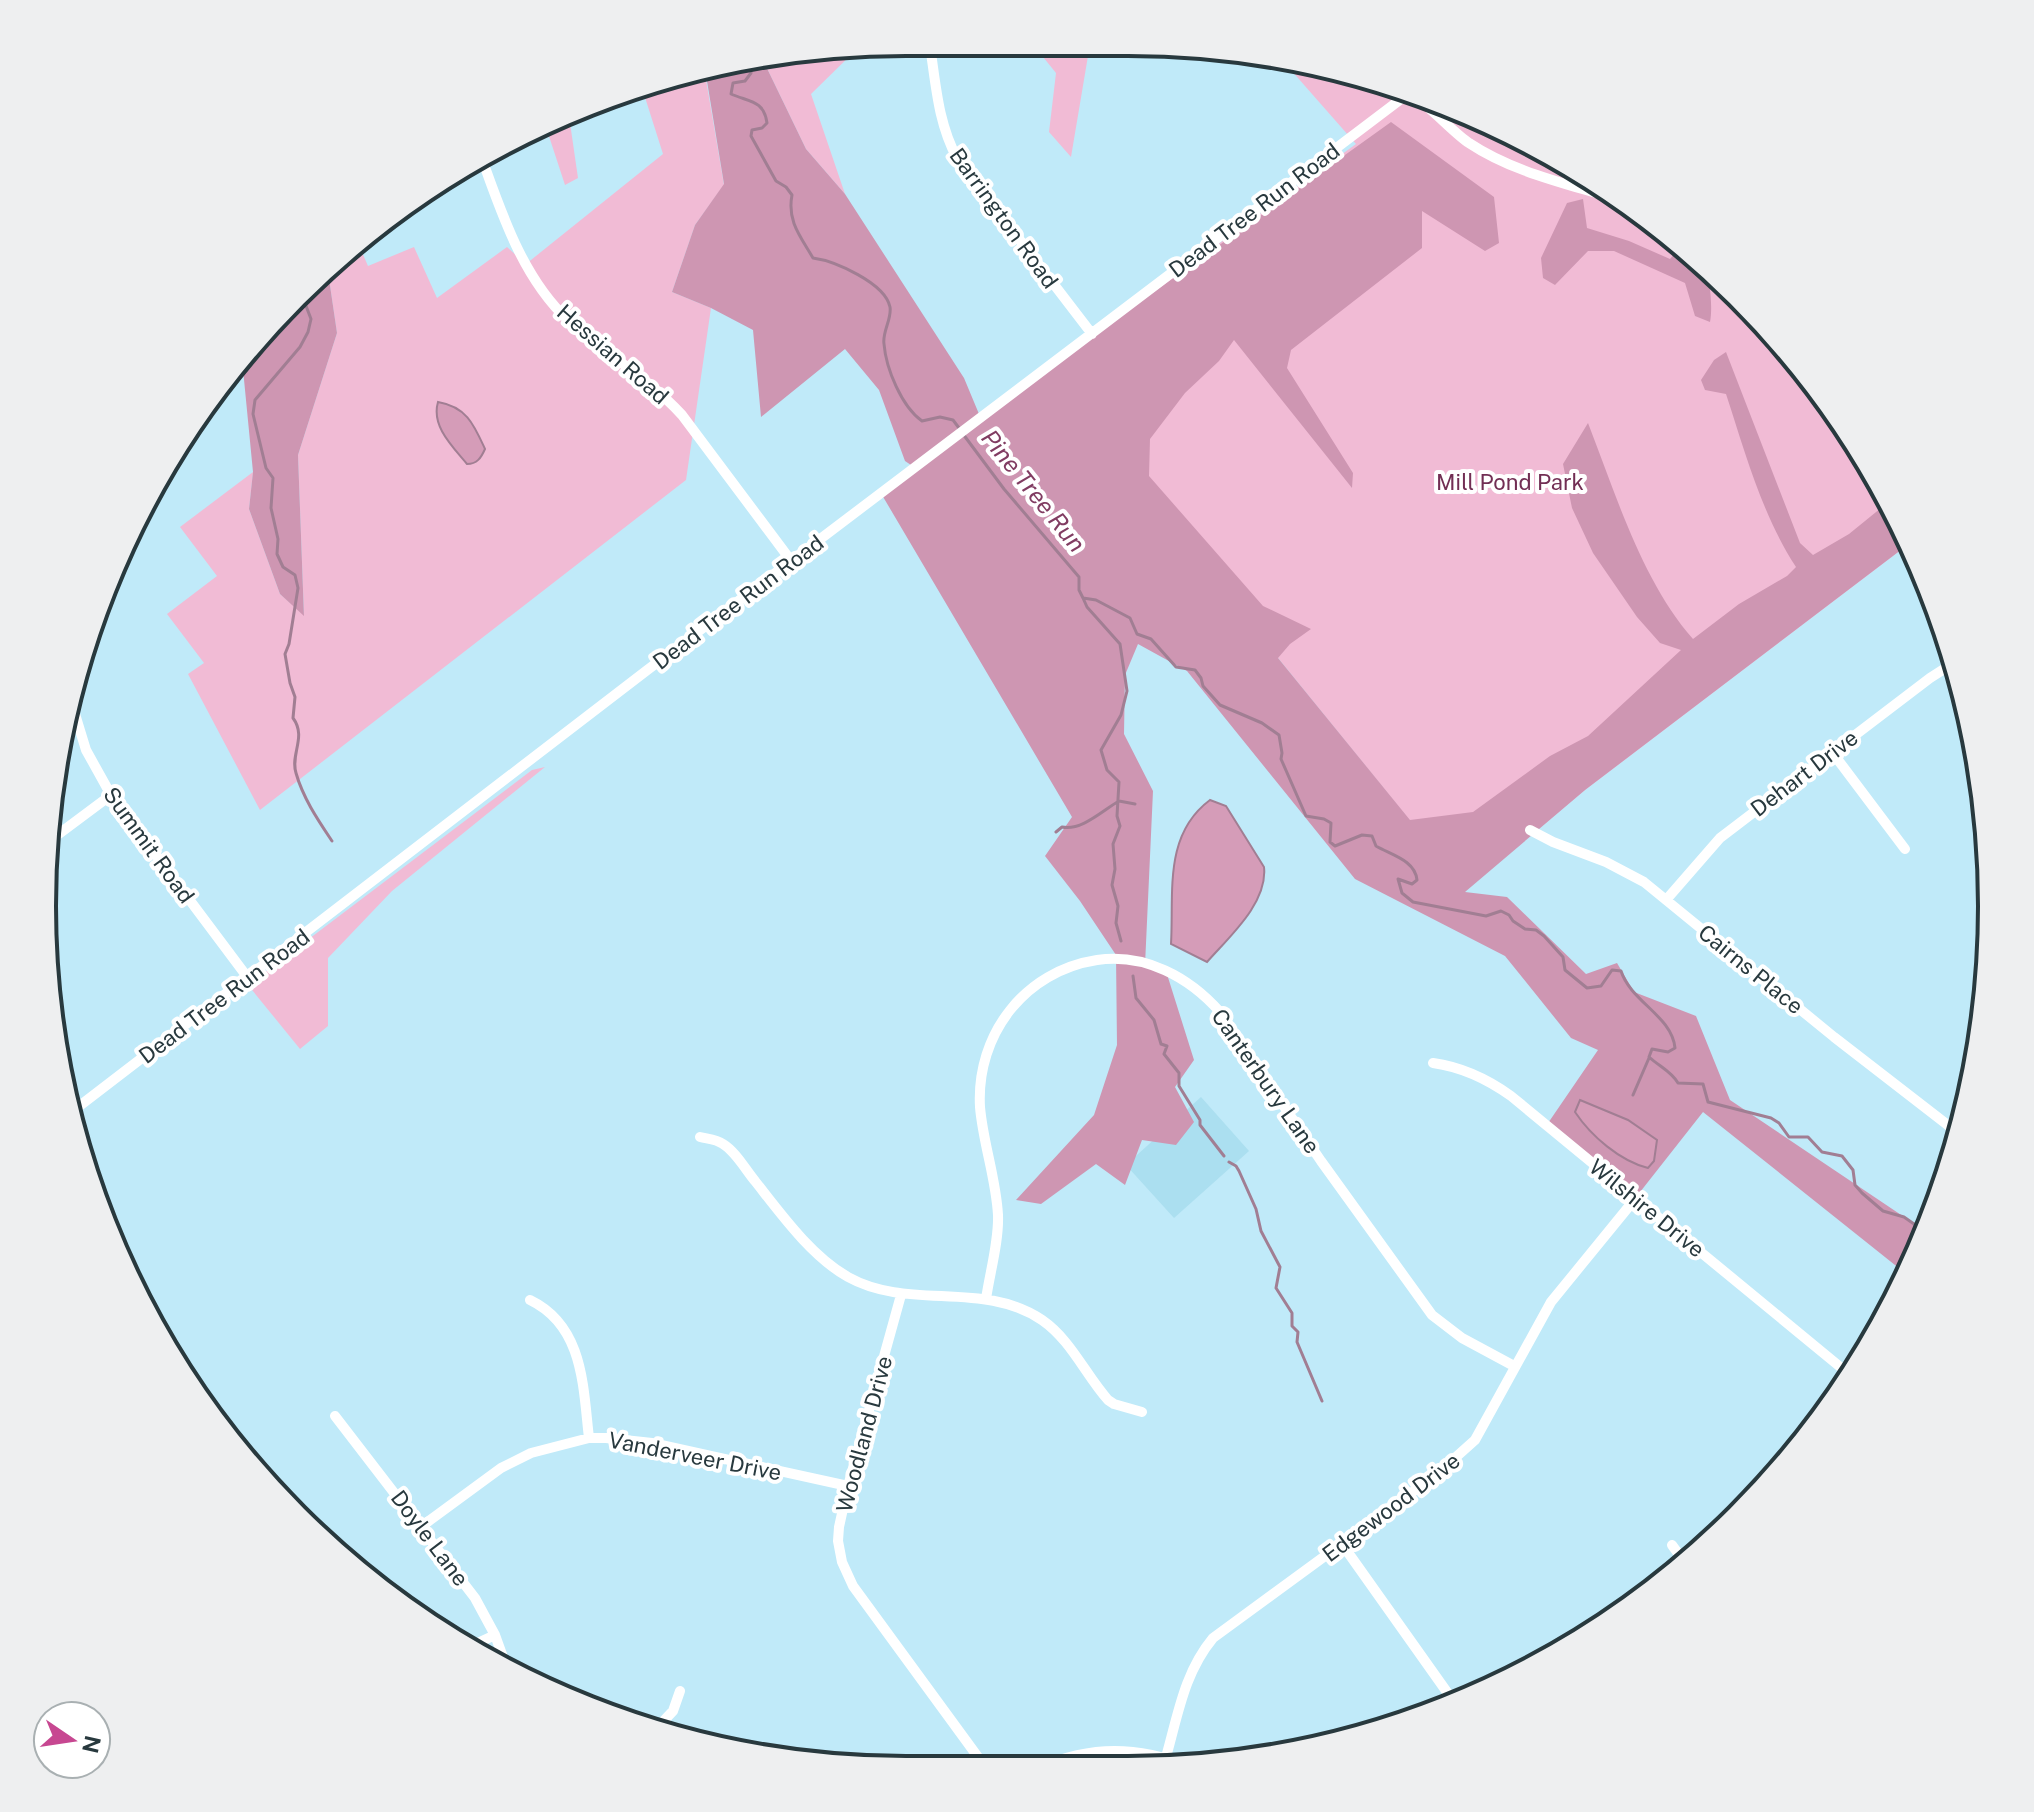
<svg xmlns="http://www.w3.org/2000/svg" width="2034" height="1812" viewBox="0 0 2034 1812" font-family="'Public Sans',sans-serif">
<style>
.built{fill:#abdff0}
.green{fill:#f1bbd5}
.forest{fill:#ce96b2}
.water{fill:#d59cb8;stroke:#a17e93;stroke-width:2}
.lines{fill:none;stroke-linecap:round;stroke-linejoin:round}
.stream{stroke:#a17e93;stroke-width:3}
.minor{stroke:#fff;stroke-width:10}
.labels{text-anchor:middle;stroke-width:8;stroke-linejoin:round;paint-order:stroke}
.street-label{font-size:22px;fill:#28393e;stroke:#fff}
.park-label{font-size:22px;fill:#722e54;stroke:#fff}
.water-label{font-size:24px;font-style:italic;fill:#813c62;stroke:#fff}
.rim{fill:none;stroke:#28393e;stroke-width:4}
</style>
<rect width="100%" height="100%" fill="#c0eaf9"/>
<path class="built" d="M1201,1097L1249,1151L1174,1218L1126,1165Z"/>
<path class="green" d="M859,47L811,94L845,194L806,149L761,56Z
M1035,47L1089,50L1071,157L1049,132L1056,73Z
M1277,58L1296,59L1458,108L1560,158L1698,257L1814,380L1903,524L1910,543L1585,790L1466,890L1045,370L1356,144L1283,61Z
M705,74L724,185L695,225L672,292L711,308L686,480L260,810L188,674L204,663L167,614L217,576L180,527L253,472L249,509L280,594L304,615L298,455L337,333L328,272L358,243L368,266L414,247L437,298L507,247L526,264L663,154L643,91L688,75Z
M569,116L578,178L565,185L545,124Z
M545,767L392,891L328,958V1026L300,1049L248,985L532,770Z"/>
<path class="forest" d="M761,56L806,149L845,194L964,378L979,414L1045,370L1391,122L1494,197L1499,243L1485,251L1422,211V248L1291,350L1287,368L1353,473L1352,488L1234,340L1219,361L1185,393L1150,439L1149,476L1263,606L1311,629L1290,644L1278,658L1410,820L1473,812L1550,756L1588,736L1681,650L1660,643L1637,617L1593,553L1572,508L1563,464L1588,423C1616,495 1642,581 1693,639L1739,604L1787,576L1796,567C1762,515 1745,452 1726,394L1705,390L1701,380L1714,360L1726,352L1800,543L1813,555L1849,534L1881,508L1884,493L1903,524L1910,543L1585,790L1465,892L1507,897L1586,974L1617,963L1634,992L1696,1016L1730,1100L1925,1231L1905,1273L1703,1112L1633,1201L1544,1129L1598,1050L1571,1038L1505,956L1355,879L1187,671L1138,644L1125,675L1124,734L1153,791L1145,965L1166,971L1194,1060L1175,1087L1194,1122L1176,1145L1142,1140L1125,1185L1096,1164L1041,1204L1016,1200L1094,1115L1117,1045L1116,955L1080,901L1045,856L1072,817L882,495L917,469L905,461L879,390L845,349L761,417L753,330L711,308L672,292L695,225L724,184L706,75H688L737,59Z
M1583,199L1587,228L1629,241L1670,259L1682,245C1688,250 1699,255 1703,262C1710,275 1713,308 1710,322L1695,316L1685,283L1614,251H1588L1555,285L1543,278L1541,258L1567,203Z
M328,272L337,333L298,455L304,616L280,594L249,509L253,472L242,359Z"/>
<path class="water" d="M438,402C467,407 474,425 485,449C481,458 477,464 467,464C452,446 431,426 438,402Z
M1210,800L1226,806L1264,867C1268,903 1229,937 1207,962L1171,944C1174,893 1163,835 1210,800Z
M1580,1100L1628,1120L1657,1140L1654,1161L1648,1168C1620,1161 1591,1136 1575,1112Z"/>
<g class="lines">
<path class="stream" d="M748,58L751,61V73L745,81L733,83L731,94C749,102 764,100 767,123L762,128L752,130L751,136L776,181L786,187L792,195C787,221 800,236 813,258C835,261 885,283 890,307C892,319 882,332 884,344C886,369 902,407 922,421L940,417L953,420L959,428
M303,298L311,319L308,332L300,347L255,400L253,414L266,468L273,478L271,508L278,539L277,554L283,567L295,575L298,588L289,644L285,654L290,683L295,697L293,718C307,737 290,754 296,773C303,798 318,820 332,841
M963,434L1004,489L1079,577V590L1083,598L1096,600L1130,618L1137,634L1151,639L1176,667L1195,670L1201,678L1203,686L1220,705L1262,723L1279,735L1282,753L1281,759L1306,816L1324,819L1331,823L1330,842L1335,846L1362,835L1372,836L1376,846C1391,855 1415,860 1417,880L1412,884L1398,879L1402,893L1413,902L1486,916L1501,911L1509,915L1513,921L1525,929L1536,930L1544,936L1563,957L1565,970L1587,988L1601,986L1612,970L1621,971C1631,1002 1672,1016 1675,1048L1668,1052L1652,1049L1649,1057C1660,1067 1671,1071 1678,1083L1703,1084L1708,1102L1771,1118L1779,1123L1789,1137H1808L1822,1152L1842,1156L1853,1170L1855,1185L1862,1193L1883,1211L1904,1217L1914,1224L1922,1237
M1083,598L1087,607L1120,644L1127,691L1121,715L1101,750L1107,770L1119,782L1117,816L1120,826L1113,844L1115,869L1112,885L1118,906L1116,923L1121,941
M1056,832L1062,827C1082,831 1103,810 1119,801L1135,804
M1133,976L1136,998L1154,1020L1161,1044L1167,1046L1164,1054L1179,1073V1086L1200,1120V1125L1224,1156
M1633,1095L1649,1058
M1229,1162L1236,1166L1239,1171L1256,1209L1261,1231L1280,1267L1276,1288L1292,1313V1326L1298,1332L1297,1342L1322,1401"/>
<path class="minor" d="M930,46C936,85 938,123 957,158L1092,334
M1408,95C1420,95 1454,134 1469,143C1514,173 1569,184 1619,200
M486,170C505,223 526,281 568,320C605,354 648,378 682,415L792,562
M71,701L86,750L111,795L248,978
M1832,752L1905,849
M1530,830L1553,842L1606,862L1644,882L1834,1037L1958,1133
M48,842L111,795
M1666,900L1720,838L1930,678L1955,662
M1433,1063C1462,1067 1486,1078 1511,1096L1850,1375
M69,1114L646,671L1409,93
M700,1137C708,1139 716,1139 723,1144C736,1152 745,1169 755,1181C781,1214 811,1256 848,1277C909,1311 983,1280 1042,1320C1071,1340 1085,1374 1108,1400L1114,1404L1142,1412
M901,1295L848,1486L839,1527L838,1541L842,1562L853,1586L986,1768
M986,1299C990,1272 999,1241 998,1215C996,1178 983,1143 980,1107C976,1034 1025,971 1097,960C1145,953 1189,977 1220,1012L1321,1161L1432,1315L1462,1338L1514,1366
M530,1300C584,1326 583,1387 589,1438
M335,1416L475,1598L495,1635L508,1671
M422,1526L501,1468L531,1453L589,1438H606L652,1443L848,1486
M1342,1544L1454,1702
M1672,1545L1685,1563
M469,1647L495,1635
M655,1730L673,1711L680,1691
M1166,1757C1178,1715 1184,1673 1213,1638L1437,1474L1475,1440L1551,1302L1635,1199
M1038,1768C1092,1745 1137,1746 1192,1767"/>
</g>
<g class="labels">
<g class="street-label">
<text transform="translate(1254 210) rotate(-37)" y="8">Dead Tree Run Road</text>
<text transform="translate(1004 218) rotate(54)" y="8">Barrington Road</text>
<text transform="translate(613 354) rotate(41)" y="8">Hessian Road</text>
<text transform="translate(738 602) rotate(-37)" y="8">Dead Tree Run Road</text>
<text transform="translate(1804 773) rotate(-37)" y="8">Dehart Drive</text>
<text transform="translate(149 845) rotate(54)" y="8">Summit Road</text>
<text transform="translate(1751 969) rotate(39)" y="8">Cairns Place</text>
<text transform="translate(224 996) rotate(-37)" y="8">Dead Tree Run Road</text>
<text transform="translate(1266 1081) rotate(55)" y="8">Canterbury Lane</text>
<text transform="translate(1647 1208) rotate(39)" y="8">Wilshire Drive</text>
<text transform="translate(864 1434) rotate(-75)" y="8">Woodland Drive</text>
<text transform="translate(695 1456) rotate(11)" y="8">Vanderveer Drive</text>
<text transform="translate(1391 1507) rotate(-37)" y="8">Edgewood Drive</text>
<text transform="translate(430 1538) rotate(53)" y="8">Doyle Lane</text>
</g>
<g class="park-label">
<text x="1510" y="490">Mill Pond Park</text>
</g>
<g class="water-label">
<text transform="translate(1033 491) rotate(51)" y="8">Pine Tree Run</text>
</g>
</g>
<path d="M0 0H2034V1812H0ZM906 56H1128A850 850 0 0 1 1978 906V906A850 850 0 0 1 1128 1756H906A850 850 0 0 1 56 906V906A850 850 0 0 1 906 56Z" fill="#eeeff0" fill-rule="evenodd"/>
<path class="rim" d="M906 56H1128A850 850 0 0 1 1978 906V906A850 850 0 0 1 1128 1756H906A850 850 0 0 1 56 906V906A850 850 0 0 1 906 56Z"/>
<g transform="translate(72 1740) rotate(103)"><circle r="38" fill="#ffffff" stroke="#a9b0b2" stroke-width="2"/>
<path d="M0-6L14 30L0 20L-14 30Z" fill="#c74791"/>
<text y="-12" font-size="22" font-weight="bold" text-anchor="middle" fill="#28393e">N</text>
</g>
</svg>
